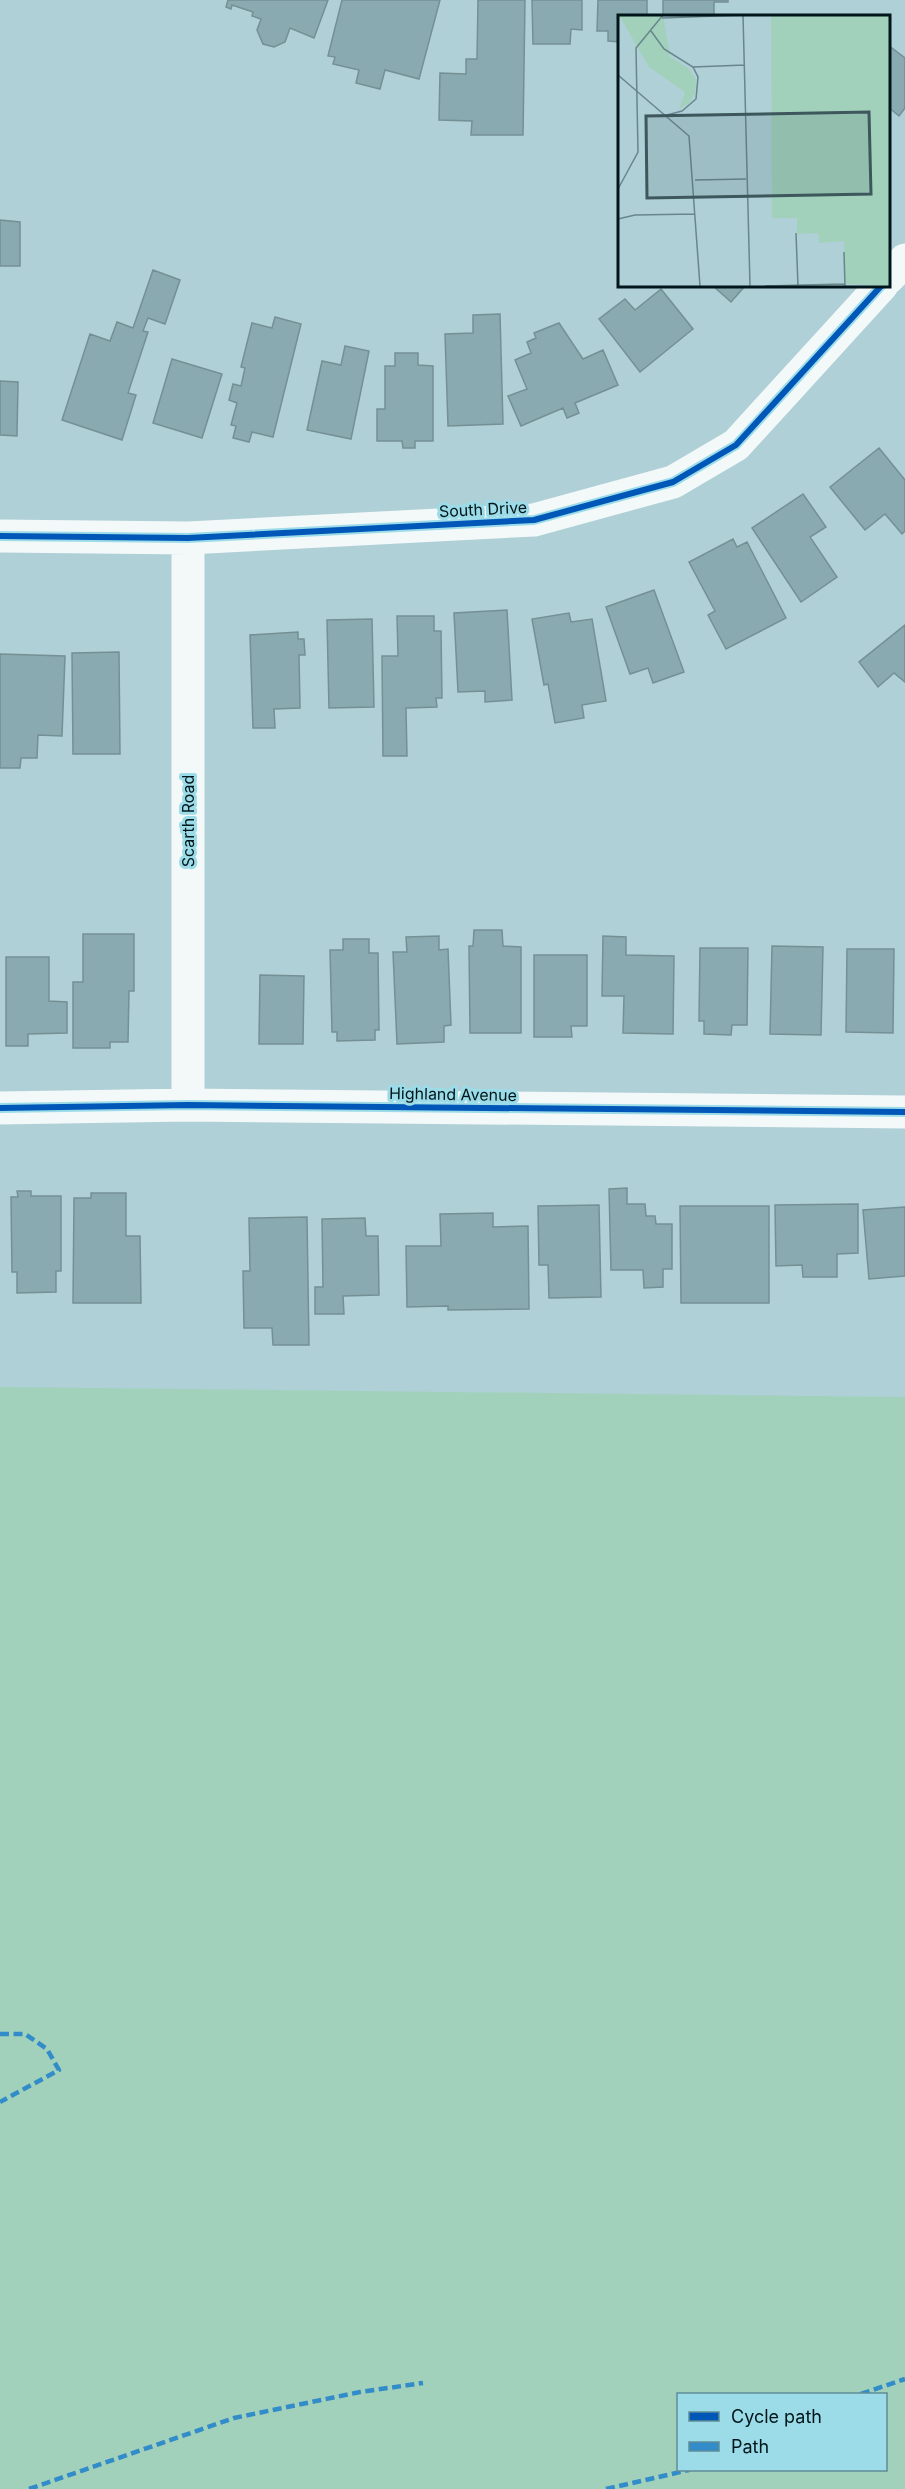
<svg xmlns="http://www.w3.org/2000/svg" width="905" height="2489" viewBox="0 0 905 2489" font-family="Inter,sans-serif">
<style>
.green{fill:#a2d1bb;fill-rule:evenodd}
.building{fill:#89aab0;stroke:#749095;stroke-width:1.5}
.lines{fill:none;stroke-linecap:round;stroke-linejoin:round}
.minor{stroke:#f3f8f9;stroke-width:33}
.quiet{stroke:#328cc9;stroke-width:4.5;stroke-dasharray:9 4.5;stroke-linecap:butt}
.cycleway-casing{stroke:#9cdce8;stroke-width:10}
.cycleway{stroke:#0057b8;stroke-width:6}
.labels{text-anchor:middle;stroke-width:6;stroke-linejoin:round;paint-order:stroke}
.street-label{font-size:16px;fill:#00161a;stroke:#9cdce8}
.inset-road{fill:none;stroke:#68868b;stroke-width:1.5}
.view{fill:#3d575c;fill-opacity:0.15;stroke:#3d575c;stroke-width:3}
.inset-edge{fill:none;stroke:#00161a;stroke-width:3}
</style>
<rect width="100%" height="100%" fill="#aed0d6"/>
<path class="green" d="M0,1387L905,1397V2489H0ZM678,2394H886V2470H678Z"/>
<path class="building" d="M228,0H328L314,38L290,28L285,42L274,47L263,44L257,30L261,19L252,16L253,12L232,5L231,9L226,7Z
M342,0H440L419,79L385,70L380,89L356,83L359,70L333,64L335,57L328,56Z
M478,0H525L523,135H471L472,121L439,120L440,73L466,74V59H477Z
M532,0H582V30L571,29L570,44H533Z
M598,0H647V16H620V42L608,41V31H597Z
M663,0H728V2H714V16H663Z
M888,45L905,58V108L899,116L888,107Z
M0,220L20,222V266H0Z
M153,270L180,280L165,324L148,318L143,331L148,332L128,393L136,395L122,440L62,420L90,334L110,341L117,322L133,328Z
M712,285H746L731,302Z
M661,289L693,329L640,372L599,319L625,299L635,310Z
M500,314L503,424L448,426L445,334L473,333V315Z
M275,317L301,324L273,437L252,432L249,442L233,438L236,426L231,425L237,403L229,400L233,384L241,386L245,368L241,367L252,323L272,328Z
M559,323L583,359L603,350L618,385L575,403L579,413L567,418L563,408L521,426L508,396L527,389L515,360L531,353L527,342L536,338L534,333Z
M345,346L369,351L351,439L307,430L322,361L341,365Z
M395,353H418V365L433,366V441H415V448H403L402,441H377V409H385V366H395Z
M172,359L222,374L202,438L153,423Z
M0,381L18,382L17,436L0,435Z
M879,448L905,480V531L902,534L885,514L865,530L830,487Z
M803,494L826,527L810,537L837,577L801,602L752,528Z
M733,539L737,547L747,542L786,618L726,649L708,615L715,611L689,562Z
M654,590L684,672L653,683L648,668L630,674L606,607Z
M507,610L512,700L485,702V691L458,692L454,613Z
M569,613L571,622L592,619L606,701L582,705L584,718L555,723L548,684L544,685L532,619Z
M397,616H434V631H441L442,698H436L437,707L406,708L407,756H383L382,656H398Z
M372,619L374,707L329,708L327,620Z
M905,625V682L894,673L878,687L859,662Z
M298,632V639H304L305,655H299L300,708L274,709L275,728H253L250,635Z
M119,652L120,754H73L72,653Z
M0,654L65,656L62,736L38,735L37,758H21L20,768H0Z
M474,930H502L503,946L521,947V1033H470L469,946H473Z
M83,934H134V991H129L128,1042H110V1048H73V982H83Z
M439,936V950L448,949L451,1025L444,1026V1042L397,1044L393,952H407L406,937Z
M603,936L626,937V955L674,956L673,1034L623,1033L624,996H602Z
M343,939H369V953H378L379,1030H375V1040L337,1041V1032H332L330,950H343Z
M772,946L823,947L821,1035L770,1034Z
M700,948H748L747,1025H732L731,1035L704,1034V1021H699Z
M847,949H894L893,1033L846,1032Z
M534,955H587V1026H571L572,1037H534Z
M6,957H49V1001L67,1002V1033L28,1034V1046H6Z
M260,975L304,976L303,1044H259Z
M627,1188V1204H645L646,1216H655L656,1224H672V1269H663V1287L644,1288L643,1270H611L609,1189Z
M17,1191H31V1196H61V1271H56V1292L17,1293V1272H12L11,1197H18Z
M91,1193H126V1236H140L141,1303H73L74,1198H91Z
M858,1204V1253L837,1254V1277H803L802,1265L776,1266L775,1205Z
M599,1205L601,1297L549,1298L548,1265H539L538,1206Z
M680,1206H769V1303H681Z
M905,1207V1276L869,1279L863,1210Z
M493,1213V1227L528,1226L529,1309L448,1310V1306L407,1307L406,1246H441L440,1214Z
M307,1217L309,1345H273L272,1328H244L243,1271H250L249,1218Z
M365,1218L366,1236H378L379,1295L343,1296L344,1314H315V1287H323L322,1219Z"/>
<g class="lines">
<path class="minor" d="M888,278L905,260
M0,536L188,538L534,520L673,482L736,445L882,285
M188,1105V538
M0,1108L188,1105L905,1112"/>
<path class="quiet" d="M0,2034H25L47,2049L59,2070L0,2102
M861,2394L905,2379
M29,2489L234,2418L360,2392L423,2383
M606,2489L689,2470"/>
<g class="cycleway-casing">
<path id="cycleway" d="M0,536L188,538L534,520L673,482L736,445L882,285
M0,1108L188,1105L905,1112"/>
</g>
<use href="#cycleway" class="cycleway"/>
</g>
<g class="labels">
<g class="street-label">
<text transform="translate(483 509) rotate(-3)" y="6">South Drive</text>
<text transform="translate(188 821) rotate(-90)" y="6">Scarth Road</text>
<text transform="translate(453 1094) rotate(1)" y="6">Highland Avenue</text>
</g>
</g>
<g transform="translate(618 15)">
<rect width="272" height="272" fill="#aed0d6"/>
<path d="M1,0H45L52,42L70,53L78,65L77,78L71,88L61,94L67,77L31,52ZM153,0H271V271L227,269L226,226L201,228L200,218L179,219V203H154Z" fill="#a2d1bb"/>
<path class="inset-road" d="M125,0L132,271M44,3L125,0M33,16L46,34L75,52L80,62L78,84L64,96L49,100M75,52L127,50M0,60L71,121L82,271M77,165L128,164M0,174L20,137L18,33L45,0M0,204L17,200L77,199M178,218L180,271M226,237L227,271M147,271L227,269"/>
<path class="view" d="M251,97L253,179L29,183L28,101Z"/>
<rect width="272" height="272" class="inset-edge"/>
</g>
<rect x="677" y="2393" width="210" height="78" fill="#9cdce8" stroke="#5e8d96" stroke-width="1.5"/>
<rect x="689" y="2412" width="30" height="9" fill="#0057b8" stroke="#5e8d96" stroke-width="1.5"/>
<text x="731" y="2423" font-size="18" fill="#00161a">Cycle path</text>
<rect x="689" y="2442" width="30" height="9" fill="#328cc9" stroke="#5e8d96" stroke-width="1.5"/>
<text x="731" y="2453" font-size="18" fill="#00161a">Path</text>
</svg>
